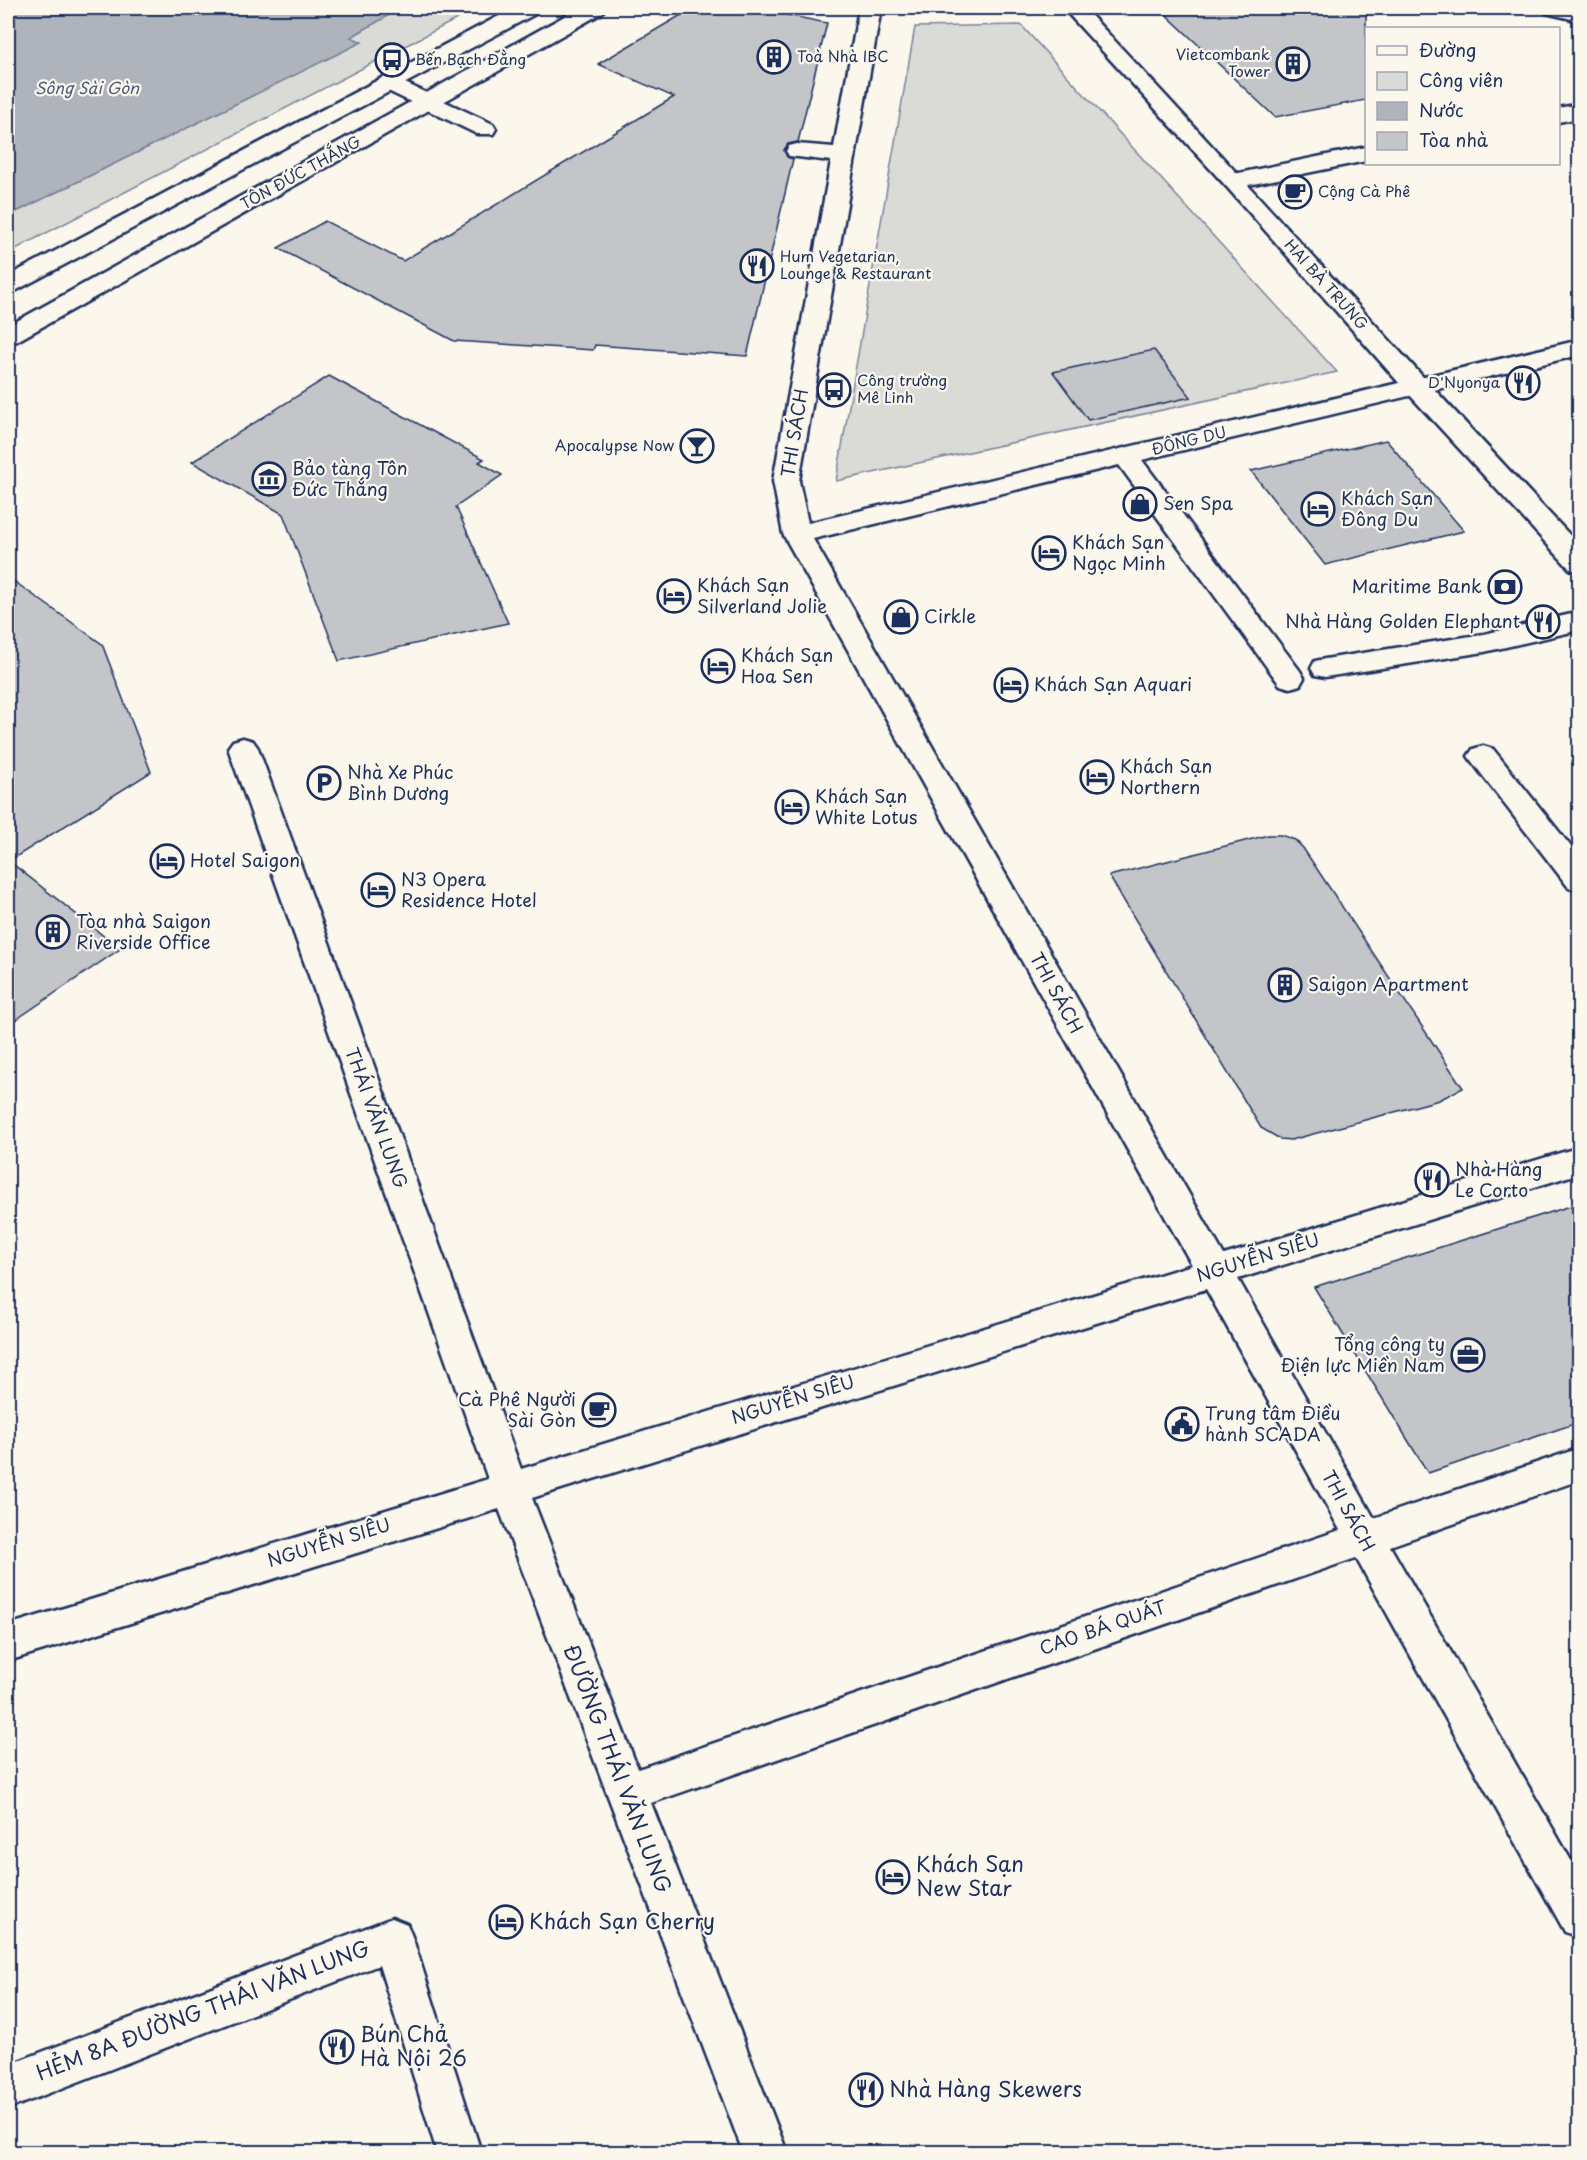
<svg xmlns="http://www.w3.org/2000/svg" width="1587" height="2160" viewBox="0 0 1587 2160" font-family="'Playpen Sans',sans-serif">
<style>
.green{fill:#dadad7;stroke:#7a849a;stroke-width:1.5}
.water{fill:#afb3bb;stroke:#747e96;stroke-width:1.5}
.building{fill:#c3c5c9;stroke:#1b2f5e;stroke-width:1.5}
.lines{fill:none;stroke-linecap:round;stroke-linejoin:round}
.minor-casing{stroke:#1b2f5e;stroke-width:5}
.major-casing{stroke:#1b2f5e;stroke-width:5}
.minor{fill:#fbf7ec;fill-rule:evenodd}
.major{fill:#fbf7ec;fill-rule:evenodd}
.labels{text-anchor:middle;stroke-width:4.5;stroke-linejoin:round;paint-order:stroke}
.far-poi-label{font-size:15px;fill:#1b2f5e;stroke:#fbf7ec;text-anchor:start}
.far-street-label{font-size:15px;fill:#1b2f5e;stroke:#fbf7ec}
.far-water-label{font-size:16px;font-style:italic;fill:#47577a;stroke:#fbf7ec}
.street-label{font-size:18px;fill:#1b2f5e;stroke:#fbf7ec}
.poi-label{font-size:18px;fill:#1b2f5e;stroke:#fbf7ec;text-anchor:start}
.near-street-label{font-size:21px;fill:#1b2f5e;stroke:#fbf7ec}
.near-poi-label{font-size:21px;fill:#1b2f5e;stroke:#fbf7ec;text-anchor:start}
</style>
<rect width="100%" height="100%" fill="#fbf7ec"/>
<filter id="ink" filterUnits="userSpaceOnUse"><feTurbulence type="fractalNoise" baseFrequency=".0167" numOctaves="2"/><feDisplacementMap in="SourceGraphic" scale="12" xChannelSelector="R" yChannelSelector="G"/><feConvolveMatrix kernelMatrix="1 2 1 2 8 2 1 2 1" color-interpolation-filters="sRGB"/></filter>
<g filter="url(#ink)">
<path class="green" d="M401,8H478L8,253V216L361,42L351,37Z
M1021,25L1337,372L836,481L915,27Z"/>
<path class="water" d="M8,8H401L351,37L362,42L8,216Z"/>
<path class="building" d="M693,8H752L827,23L798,142L788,144L784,150L787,157L793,159L747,356L595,345L593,350L454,341L278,248L325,221L403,261L674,97L598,64Z
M1159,8H1366V100L1275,117Z
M1154,350L1191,397L1088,420L1053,372Z
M329,376L484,459L479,462L502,475L456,507L508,623L339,661L283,514L192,462Z
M1386,440L1464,531L1325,565L1251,471Z
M8,577L102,644L151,772L9,861L120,949L8,1025Z
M1268,835H1281L1295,840L1303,848L1463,1088L1439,1100L1291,1140L1280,1139L1261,1128L1109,876Z
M1580,1203V1422L1428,1473L1314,1287Z"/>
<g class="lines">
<g class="minor-casing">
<path id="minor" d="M859,8H881L799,481L808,523L1580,340V355L1142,460L1300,671L1304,678L1300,685L1290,688L1280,685L1119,465L813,539L1224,1255L1580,1147V1173L1238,1279L1374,1518L1580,1448V1480L1390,1546L1580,1876V1937L1565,1932L1356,1558L651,1803L787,2152H743L499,1509L8,1661V1625L488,1479L228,748L233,741L243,738L253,741L258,748L521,1469L1192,1265L783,534L773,481L831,161L789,156L786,151L789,146L797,144L834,147ZM1206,1289L1340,1530L638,1769L532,1498Z
M1543,8H1580V21L1546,13Z
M390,76L493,124L496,129L493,134H477L382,88L379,83L382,78Z
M1580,104V118L1558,122V108Z
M1366,147V161L1234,188L1226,186L1222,181L1226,176L1234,174Z
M1580,612V630L1484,652L1325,677L1315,675L1311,668L1315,661L1325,659L1484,634Z
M1483,746L1493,749L1580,858V891L1569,888L1473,763L1468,756L1473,749Z
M392,1918L407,1924L413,1939L481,2152H437L379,1965L8,2109V2065Z"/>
</g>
<g class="major-casing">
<path id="major" d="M514,8H540L537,13L17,290L8,292V276Z
M579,8H605L602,13L17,341L8,343V326Z
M1063,8H1084C1251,186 1412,368 1580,546V572L1570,569L1407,392L1226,186Z"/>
</g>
<use href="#minor" class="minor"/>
<use href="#major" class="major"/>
</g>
</g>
<defs>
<g id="building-ring" transform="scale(1.725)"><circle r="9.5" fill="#fbf7ec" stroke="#1b2f5e" stroke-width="1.5"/><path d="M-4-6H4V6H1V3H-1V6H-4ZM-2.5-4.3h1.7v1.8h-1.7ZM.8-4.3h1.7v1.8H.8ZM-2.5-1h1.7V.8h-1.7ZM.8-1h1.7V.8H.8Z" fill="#1b2f5e"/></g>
<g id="bus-ring" transform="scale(1.725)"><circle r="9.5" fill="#fbf7ec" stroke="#1b2f5e" stroke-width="1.5"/><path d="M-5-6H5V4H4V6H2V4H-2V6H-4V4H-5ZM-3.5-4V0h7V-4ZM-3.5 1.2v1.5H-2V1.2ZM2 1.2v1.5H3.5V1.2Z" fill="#1b2f5e"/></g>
<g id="cafe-ring" transform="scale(1.725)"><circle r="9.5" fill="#fbf7ec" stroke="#1b2f5e" stroke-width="1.5"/><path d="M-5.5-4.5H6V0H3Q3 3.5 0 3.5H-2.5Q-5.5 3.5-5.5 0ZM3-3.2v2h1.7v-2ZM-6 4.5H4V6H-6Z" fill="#1b2f5e"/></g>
<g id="restaurant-ring" transform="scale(1.725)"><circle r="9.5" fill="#fbf7ec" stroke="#1b2f5e" stroke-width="1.5"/><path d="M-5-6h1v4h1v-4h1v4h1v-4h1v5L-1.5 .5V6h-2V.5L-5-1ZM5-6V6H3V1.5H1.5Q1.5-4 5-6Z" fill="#1b2f5e"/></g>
<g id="bar-ring" transform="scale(1.725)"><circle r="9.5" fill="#fbf7ec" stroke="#1b2f5e" stroke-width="1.5"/><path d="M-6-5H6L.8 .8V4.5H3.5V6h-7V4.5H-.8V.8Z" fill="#1b2f5e"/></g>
<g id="museum-ring" transform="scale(1.725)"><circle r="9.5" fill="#fbf7ec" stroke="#1b2f5e" stroke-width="1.5"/><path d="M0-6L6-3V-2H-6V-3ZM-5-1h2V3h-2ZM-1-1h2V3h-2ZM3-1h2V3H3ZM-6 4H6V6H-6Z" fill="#1b2f5e"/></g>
<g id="shop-ring" transform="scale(1.725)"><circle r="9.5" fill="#fbf7ec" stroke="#1b2f5e" stroke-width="1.5"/><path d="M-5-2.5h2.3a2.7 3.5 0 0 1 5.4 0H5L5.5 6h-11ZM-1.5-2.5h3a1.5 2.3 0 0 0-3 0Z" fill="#1b2f5e"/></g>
<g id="hotel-ring" transform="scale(1.725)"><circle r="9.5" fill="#fbf7ec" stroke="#1b2f5e" stroke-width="1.5"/><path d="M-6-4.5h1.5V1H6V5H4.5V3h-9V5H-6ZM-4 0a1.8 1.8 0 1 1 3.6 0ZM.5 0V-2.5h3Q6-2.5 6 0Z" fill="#1b2f5e"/></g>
<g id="bank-ring" transform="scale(1.725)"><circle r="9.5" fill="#fbf7ec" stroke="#1b2f5e" stroke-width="1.5"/><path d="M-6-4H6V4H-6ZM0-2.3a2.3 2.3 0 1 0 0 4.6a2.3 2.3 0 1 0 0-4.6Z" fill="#1b2f5e"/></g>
<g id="parking-ring" transform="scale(1.725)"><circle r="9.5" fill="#fbf7ec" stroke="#1b2f5e" stroke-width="1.5"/><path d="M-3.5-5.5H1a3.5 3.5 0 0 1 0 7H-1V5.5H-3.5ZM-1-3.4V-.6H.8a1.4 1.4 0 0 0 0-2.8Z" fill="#1b2f5e"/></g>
<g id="office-ring" transform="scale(1.725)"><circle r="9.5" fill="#fbf7ec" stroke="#1b2f5e" stroke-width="1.5"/><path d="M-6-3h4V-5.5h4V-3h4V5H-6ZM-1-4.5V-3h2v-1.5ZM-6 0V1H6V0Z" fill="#1b2f5e"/></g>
<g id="civic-ring" transform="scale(1.725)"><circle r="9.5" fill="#fbf7ec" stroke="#1b2f5e" stroke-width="1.5"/><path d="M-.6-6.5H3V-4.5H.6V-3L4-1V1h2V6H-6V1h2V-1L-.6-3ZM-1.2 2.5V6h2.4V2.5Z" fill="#1b2f5e"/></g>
</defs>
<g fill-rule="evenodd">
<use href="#building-ring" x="774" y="57"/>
<use href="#bus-ring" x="392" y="60"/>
<use href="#building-ring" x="1293" y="64"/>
<use href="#cafe-ring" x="1295" y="192"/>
<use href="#restaurant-ring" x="757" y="266"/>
<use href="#restaurant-ring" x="1523" y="383"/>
<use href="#bus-ring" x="834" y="390"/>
<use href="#bar-ring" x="697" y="446"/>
<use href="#museum-ring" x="269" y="479"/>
<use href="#shop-ring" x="1140" y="504"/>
<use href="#hotel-ring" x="1318" y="509"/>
<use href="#hotel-ring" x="1049" y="553"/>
<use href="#bank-ring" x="1505" y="587"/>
<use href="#hotel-ring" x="674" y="596"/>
<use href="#shop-ring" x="901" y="617"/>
<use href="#restaurant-ring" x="1543" y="622"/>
<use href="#hotel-ring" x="718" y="666"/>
<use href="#hotel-ring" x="1011" y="685"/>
<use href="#hotel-ring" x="1097" y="777"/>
<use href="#parking-ring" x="324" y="783"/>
<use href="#hotel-ring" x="792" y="807"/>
<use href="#hotel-ring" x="167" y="861"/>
<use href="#hotel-ring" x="378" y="890"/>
<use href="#building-ring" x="53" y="932"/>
<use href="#building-ring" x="1285" y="985"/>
<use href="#restaurant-ring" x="1432" y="1180"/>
<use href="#office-ring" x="1468" y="1355"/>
<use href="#cafe-ring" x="599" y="1410"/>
<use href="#civic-ring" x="1182" y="1424"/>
<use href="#hotel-ring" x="893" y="1877"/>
<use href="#hotel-ring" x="506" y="1922"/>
<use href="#restaurant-ring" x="337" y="2047"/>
<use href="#restaurant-ring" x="866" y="2090"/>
</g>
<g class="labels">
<g class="far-poi-label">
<text x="1270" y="60" text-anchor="end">Vietcombank<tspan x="1270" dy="17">Tower</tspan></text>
<text x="797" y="62">Toà Nhà IBC</text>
<text x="415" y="65">Bến Bạch Đằng</text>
<text x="1318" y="197">Cộng Cà Phê</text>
<text x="780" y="262">Hum Vegetarian,<tspan x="780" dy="17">Lounge &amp; Restaurant</tspan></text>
<text x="857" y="386">Công trường<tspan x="857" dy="17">Mê Linh</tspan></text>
<text x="1500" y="388" text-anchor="end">D'Nyonya</text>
<text x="674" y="451" text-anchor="end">Apocalypse Now</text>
</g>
<g class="far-street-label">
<text transform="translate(301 173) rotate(-29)" y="5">TÔN ĐỨC THẮNG</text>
<text transform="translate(1326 285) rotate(48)" y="5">HAI BÀ TRƯNG</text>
<text transform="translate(1189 441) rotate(-14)" y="5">ĐÔNG DU</text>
</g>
<g class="far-water-label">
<text x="87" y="94">Sông Sài Gòn</text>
</g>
<g class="street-label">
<text transform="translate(795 433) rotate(-81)" y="6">THI SÁCH</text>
<text transform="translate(1056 993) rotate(61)" y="6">THI SÁCH</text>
<text transform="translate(376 1118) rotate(70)" y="6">THÁI VĂN LUNG</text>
<text transform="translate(1258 1258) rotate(-17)" y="6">NGUYỄN SIÊU</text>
<text transform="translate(793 1400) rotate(-17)" y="6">NGUYỄN SIÊU</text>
<text transform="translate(1348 1511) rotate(61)" y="6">THI SÁCH</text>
<text transform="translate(329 1543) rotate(-17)" y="6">NGUYỄN SIÊU</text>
<text transform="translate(1103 1628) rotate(-19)" y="6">CAO BÁ QUÁT</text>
</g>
<g class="poi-label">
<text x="292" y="475">Bảo tàng Tôn<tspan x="292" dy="21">Đức Thắng</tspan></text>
<text x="1341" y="505">Khách Sạn<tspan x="1341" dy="21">Đông Du</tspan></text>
<text x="1163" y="510">Sen Spa</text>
<text x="1072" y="549">Khách Sạn<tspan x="1072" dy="21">Ngọc Minh</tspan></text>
<text x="697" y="592">Khách Sạn<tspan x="697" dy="21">Silverland Jolie</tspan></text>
<text x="1482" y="593" text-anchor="end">Maritime Bank</text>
<text x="924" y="623">Cirkle</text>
<text x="1520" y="628" text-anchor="end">Nhà Hàng Golden Elephant</text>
<text x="741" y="662">Khách Sạn<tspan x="741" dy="21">Hoa Sen</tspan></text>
<text x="1034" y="691">Khách Sạn Aquari</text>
<text x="1120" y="773">Khách Sạn<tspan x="1120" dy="21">Northern</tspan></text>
<text x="347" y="779">Nhà Xe Phúc<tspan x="347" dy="21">Bình Dương</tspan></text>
<text x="815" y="803">Khách Sạn<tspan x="815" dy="21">White Lotus</tspan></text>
<text x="190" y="867">Hotel Saigon</text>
<text x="401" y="886">N3 Opera<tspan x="401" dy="21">Residence Hotel</tspan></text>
<text x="76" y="928">Tòa nhà Saigon<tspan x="76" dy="21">Riverside Office</tspan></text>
<text x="1308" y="991">Saigon Apartment</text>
<text x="1455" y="1176">Nhà Hàng<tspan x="1455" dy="21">Le Corto</tspan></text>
<text x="1445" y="1351" text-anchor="end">Tổng công ty<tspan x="1445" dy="21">Điện lực Miền Nam</tspan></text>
<text x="576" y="1406" text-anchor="end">Cà Phê Người<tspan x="576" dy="21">Sài Gòn</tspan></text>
<text x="1205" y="1420">Trung tâm Điều<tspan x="1205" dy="21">hành SCADA</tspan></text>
</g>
<g class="near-street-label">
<text transform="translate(617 1769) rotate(69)" y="7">ĐƯỜNG THÁI VĂN LUNG</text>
<text transform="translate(203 2011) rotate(-21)" y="7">HẺM 8A ĐƯỜNG THÁI VĂN LUNG</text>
</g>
<g class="near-poi-label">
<text x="916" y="1872">Khách Sạn<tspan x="916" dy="24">New Star</tspan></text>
<text x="529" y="1929">Khách Sạn Cherry</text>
<text x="360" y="2042">Bún Chả<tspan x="360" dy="24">Hà Nội 26</tspan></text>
<text x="889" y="2097">Nhà Hàng Skewers</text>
</g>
</g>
<rect width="1587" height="2160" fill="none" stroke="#fbf7ec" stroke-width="30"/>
<rect x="15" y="15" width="1557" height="2130" fill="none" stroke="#1b2f5e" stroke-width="2" filter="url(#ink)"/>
<rect x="1365" y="27" width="195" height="138" fill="#fbf7ec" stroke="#a1a7b3" stroke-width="1.5"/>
<rect x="1377" y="46" width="30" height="9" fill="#fbf7ec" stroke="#a1a7b3" stroke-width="1.5"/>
<text x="1419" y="57" font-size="18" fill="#1b2f5e">Đường</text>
<rect x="1377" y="72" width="30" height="18" fill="#dadad7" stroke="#a1a7b3" stroke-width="1.5"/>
<text x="1419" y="87" font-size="18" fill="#1b2f5e">Công viên</text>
<rect x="1377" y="102" width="30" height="18" fill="#afb3bb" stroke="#a1a7b3" stroke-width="1.5"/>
<text x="1419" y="117" font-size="18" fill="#1b2f5e">Nước</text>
<rect x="1377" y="132" width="30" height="18" fill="#c3c5c9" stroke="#a1a7b3" stroke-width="1.5"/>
<text x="1419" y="147" font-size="18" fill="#1b2f5e">Tòa nhà</text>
</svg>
